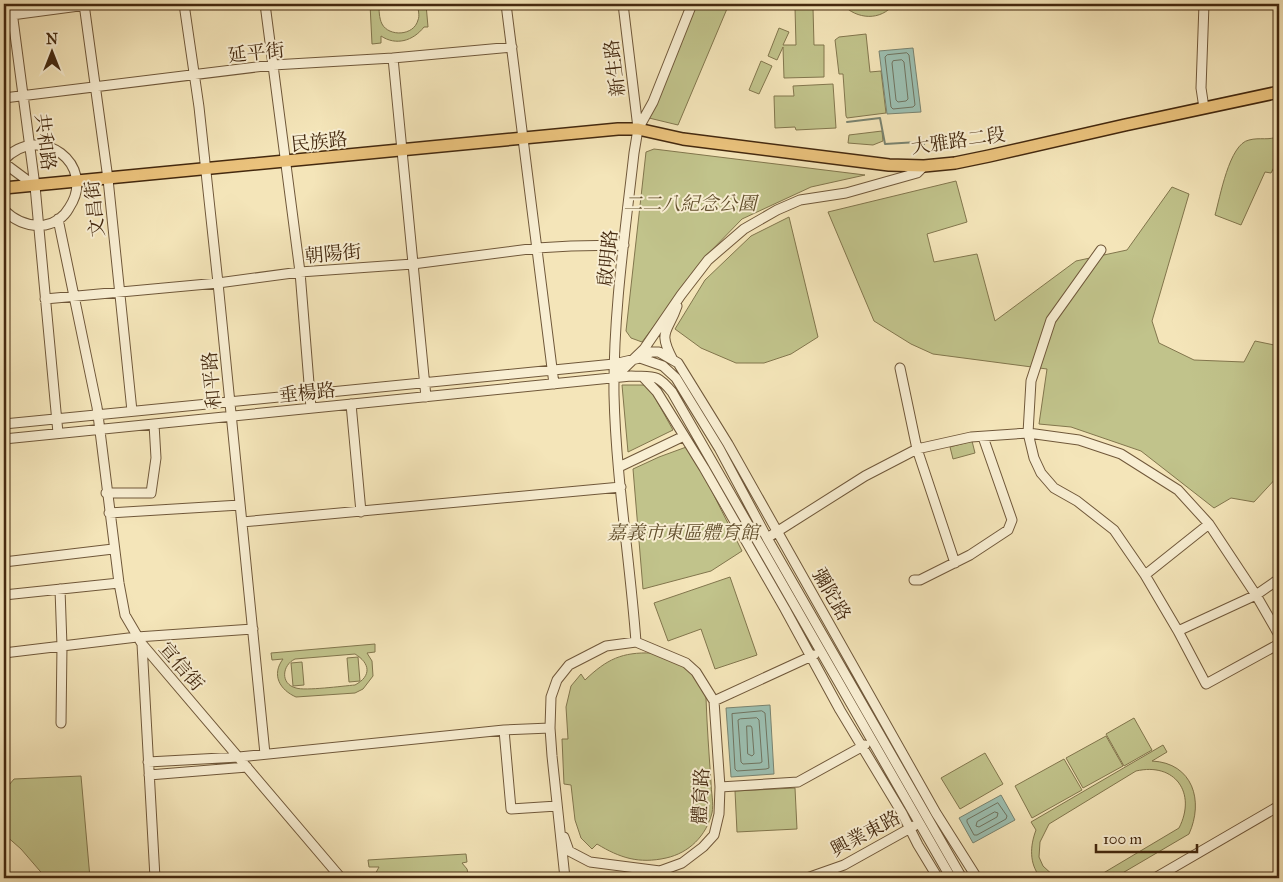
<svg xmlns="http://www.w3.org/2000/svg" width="1283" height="882" viewBox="0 0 1283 882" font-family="'IM FELL Great Primer','Noto Serif TC',serif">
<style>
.green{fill:#c1c38b;stroke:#82764d;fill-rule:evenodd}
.water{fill:#9cbfb1;stroke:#798370}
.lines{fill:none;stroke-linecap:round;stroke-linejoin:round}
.shore{stroke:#707460;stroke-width:1}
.stream{stroke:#798370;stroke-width:2}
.minor-casing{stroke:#70583a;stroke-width:11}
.major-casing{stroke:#44290f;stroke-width:14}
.minor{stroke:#f8eed2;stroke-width:9}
.major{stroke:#eac27c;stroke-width:11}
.labels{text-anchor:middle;stroke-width:4;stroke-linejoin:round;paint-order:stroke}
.street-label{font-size:19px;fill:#44290f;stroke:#f8eed2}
.park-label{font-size:19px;font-style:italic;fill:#63502e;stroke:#f8eed2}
</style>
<rect width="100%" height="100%" fill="#f4e5b9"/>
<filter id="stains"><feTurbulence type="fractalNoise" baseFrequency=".004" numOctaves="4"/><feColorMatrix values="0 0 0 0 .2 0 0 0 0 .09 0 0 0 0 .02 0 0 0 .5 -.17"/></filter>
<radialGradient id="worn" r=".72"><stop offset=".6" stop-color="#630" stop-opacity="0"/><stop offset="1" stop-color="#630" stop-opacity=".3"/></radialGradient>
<path class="green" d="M370,4H379C379,10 379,18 382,24C389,37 414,36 418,20C420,16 418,8 417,4H426L428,27H424C413,41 396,46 381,36V43L372,44Z
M695,4H729L678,125L649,118Z
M842,4H894C881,21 857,20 842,4Z
M795,8H813L814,45H824V77L784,78L783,47L777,60L768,56L779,28L789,32L783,45H796Z
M866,34L870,72L881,71L886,113L847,118L846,116L843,74H839L835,40L839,37Z
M761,61L772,66L759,94L749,90Z
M833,84L836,128L796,130L795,127L775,128L774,96H794L793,86Z
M882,131L883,141L873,145L848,143L849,135Z
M1279,136V158L1271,173L1265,172L1241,225L1215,215C1220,198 1229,144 1249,140C1260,137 1269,141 1279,136Z
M654,149L865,175L811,187L742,219L708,254L642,342L631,338L626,331L646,152Z
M956,181L967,222L927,234L934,262L977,254L995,321L1076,261L1127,250L1172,187L1189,194L1152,321L1159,343L1194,360L1244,362L1255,341L1279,346V475L1254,502L1231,498L1214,508L1141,451L1071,427L1039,424L1047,369L933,354L911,344L874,321L828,212Z
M789,217L818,337L791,354L764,363H736L701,348L675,329L705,280L751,236Z
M622,385H648L673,430L628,452Z
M972,441L975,453L953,459L950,447Z
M689,446L742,551L711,571L643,589L633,469L659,457Z
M730,577L757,655L715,669L701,629L668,641L654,603Z
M375,644V652L367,653L372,661L373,676L363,689L355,693L296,697C280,690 271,675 283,659L272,660L271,653ZM355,654C370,663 372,676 355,685C343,686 305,691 296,688C280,684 282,665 295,659Z
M652,653L678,662L691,672L700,683L706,698C707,726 709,754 711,782C711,792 714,804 712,813C706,836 689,853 666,858C639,864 620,858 597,844L592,849L581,838L575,820L571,785L564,784L562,739H568L566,707L571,686L581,674L585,680C607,659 622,652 652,653Z
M358,657L360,681L349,682L347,658Z
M302,662L304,685L293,686L291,663Z
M1134,718L1152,750L1124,766L1106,734Z
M1106,736L1123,766L1083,788L1066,758Z
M1163,745L1167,752L1152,761C1193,763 1204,801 1189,834L1114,878H1095L1179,828C1197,793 1175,762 1136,771L1049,824L1040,842L1039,857L1043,866L1056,878L1040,877C1029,863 1030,846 1036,830L1031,822Z
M985,753L1003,784L960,809L941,778Z
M1064,759L1082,790L1032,818L1015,786Z
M81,776L90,878H46L21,849L4,834V791L14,779Z
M795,788L797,829L737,832L735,791Z
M466,854L467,862L462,863L467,869L469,878H373L379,867H369L368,860Z"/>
<path class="water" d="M913,48L921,112L887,114L879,51Z
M770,705L774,774L731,777L726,708Z
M1001,795L1015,820L973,843L959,818Z"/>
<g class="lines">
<path class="shore" d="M907,53L909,55L915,105L913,107L893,109L891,107L885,57L887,55Z
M902,60L904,62L908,99L906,101L898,102L896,100L892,63L893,61Z
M762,711L765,713L769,768L766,769L737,771L735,769L732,714Z
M757,718L759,720L762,762L760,763L743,764L741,762L738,720L740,719Z
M747,726H751L752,728L754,754L752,756L748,754Z
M998,803L1007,816L1006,819L977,835H974L967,822V820Z
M995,812L998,813L997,817L979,827L976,826L977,822Z"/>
<path class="stream" d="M847,122L880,118L885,144L918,142L920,145L924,144V142"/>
<g class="minor-casing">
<path id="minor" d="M11,4L35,186L58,433
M84,4L108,179L132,411
M184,4L199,107L218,283L265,754
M265,4L300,272L311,408
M506,4L554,384
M623,4L638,128
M1204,4L1201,88L1204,108
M4,16L94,4
M393,58L426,397
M4,98L273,65L393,58L512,47
M4,160C40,121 98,165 69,208C64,217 55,223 45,225C28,227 15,221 4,210
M4,163L35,186
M58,219L97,407L119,583L125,615L142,644L341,878
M1101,250L1051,320L1031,381L1028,433L1034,458L1041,473L1054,488L1077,501L1114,530L1145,575L1178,631L1206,684L1279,644
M45,299L218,283L300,272L413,264L537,248L571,246L624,245
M640,358L663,366L676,378L719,448L767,538L962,878
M673,360C657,330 668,333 677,306
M900,368L917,449L955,563
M643,377L657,392L704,468L785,609L840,710L902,813L918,845L938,878
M614,378L644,349L681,295L708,260L744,229L777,210L800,200L846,193L917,173L924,166
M351,404L361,512
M4,424L614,364L640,358L651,352H659L678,363L728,444L936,813L977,878
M4,439L631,376C654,377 656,373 672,392L951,878
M619,467L684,436
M106,493H151L156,458L154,424
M109,513L240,505
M242,522L621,487
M767,538L865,476L917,449L971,437L1028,433L1079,440L1121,454L1178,490L1209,524L1256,595L1279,635
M4,562L113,549
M1145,575L1209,524
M914,580H920L970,555L1008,530L1012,520L983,437
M60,589L62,646L61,723
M4,595L119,583
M1178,631L1256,595L1279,579
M142,644L155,878
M4,653L137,637L253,629
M714,701L814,655
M504,730L511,809L557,806
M148,762L239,757L504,730L550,728
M149,775L247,767
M720,787L798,782L865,745
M564,837L569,851L590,862L660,871L682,863L703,847L714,835L719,814L720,787L714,701L696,672L686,663L636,642
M565,878L552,756L550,728L551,697L557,680L569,665L606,646L636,642C630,560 616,478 614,395C613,315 625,233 634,153L638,129L653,102L692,4
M807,878L844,865L914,826
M1155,878L1279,806"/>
</g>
<g class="major-casing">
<path id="major" d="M4,188L618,129H638L683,139L889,165L924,166L955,163L989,156L1125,125L1279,92"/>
</g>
<use href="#minor" class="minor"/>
<use href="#major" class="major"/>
</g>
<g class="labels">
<g class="street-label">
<text transform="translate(256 52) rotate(-6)" y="7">延平街</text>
<text transform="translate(614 68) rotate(-97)" y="7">新生路</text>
<text transform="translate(958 140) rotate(-8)" y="7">大雅路二段</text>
<text transform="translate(319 141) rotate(-6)" y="7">民族路</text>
<text transform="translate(46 142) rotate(83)" y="7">共和路</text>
<text transform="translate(94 209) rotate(-96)" y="7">文昌街</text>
<text transform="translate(333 253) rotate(-5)" y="7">朝陽街</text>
<text transform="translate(607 258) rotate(-84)" y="7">啟明路</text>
<text transform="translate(211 380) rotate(-95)" y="7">和平路</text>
<text transform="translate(307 392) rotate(-6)" y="7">垂楊路</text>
<text transform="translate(832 594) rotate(60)" y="7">彌陀路</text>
<text transform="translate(182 666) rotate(49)" y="7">宣信街</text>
<text transform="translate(700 796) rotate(-87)" y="7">體育路</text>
<text transform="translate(865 833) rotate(-28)" y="7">興業東路</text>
</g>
<g class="park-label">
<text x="690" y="210">二二八紀念公園</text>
<text x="683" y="539">嘉義市東區體育館</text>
</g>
</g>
<rect width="1283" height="882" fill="none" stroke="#f4e5b9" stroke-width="20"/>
<rect x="5" y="5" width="1273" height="872" fill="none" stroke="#44290f" stroke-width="2.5"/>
<rect x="10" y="10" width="1263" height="862" fill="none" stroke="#44290f"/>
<g transform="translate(52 52)" stroke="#f8eed2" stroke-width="4" paint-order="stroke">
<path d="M0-4L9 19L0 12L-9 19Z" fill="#44290f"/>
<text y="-8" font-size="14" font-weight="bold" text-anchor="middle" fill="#44290f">N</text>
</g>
<path d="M1096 844v8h101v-8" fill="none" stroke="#44290f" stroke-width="2.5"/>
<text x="1103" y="844" font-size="15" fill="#44290f" stroke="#f8eed2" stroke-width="4" paint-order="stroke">100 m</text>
<rect width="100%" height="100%" filter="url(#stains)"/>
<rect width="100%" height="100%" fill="url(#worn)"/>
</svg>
